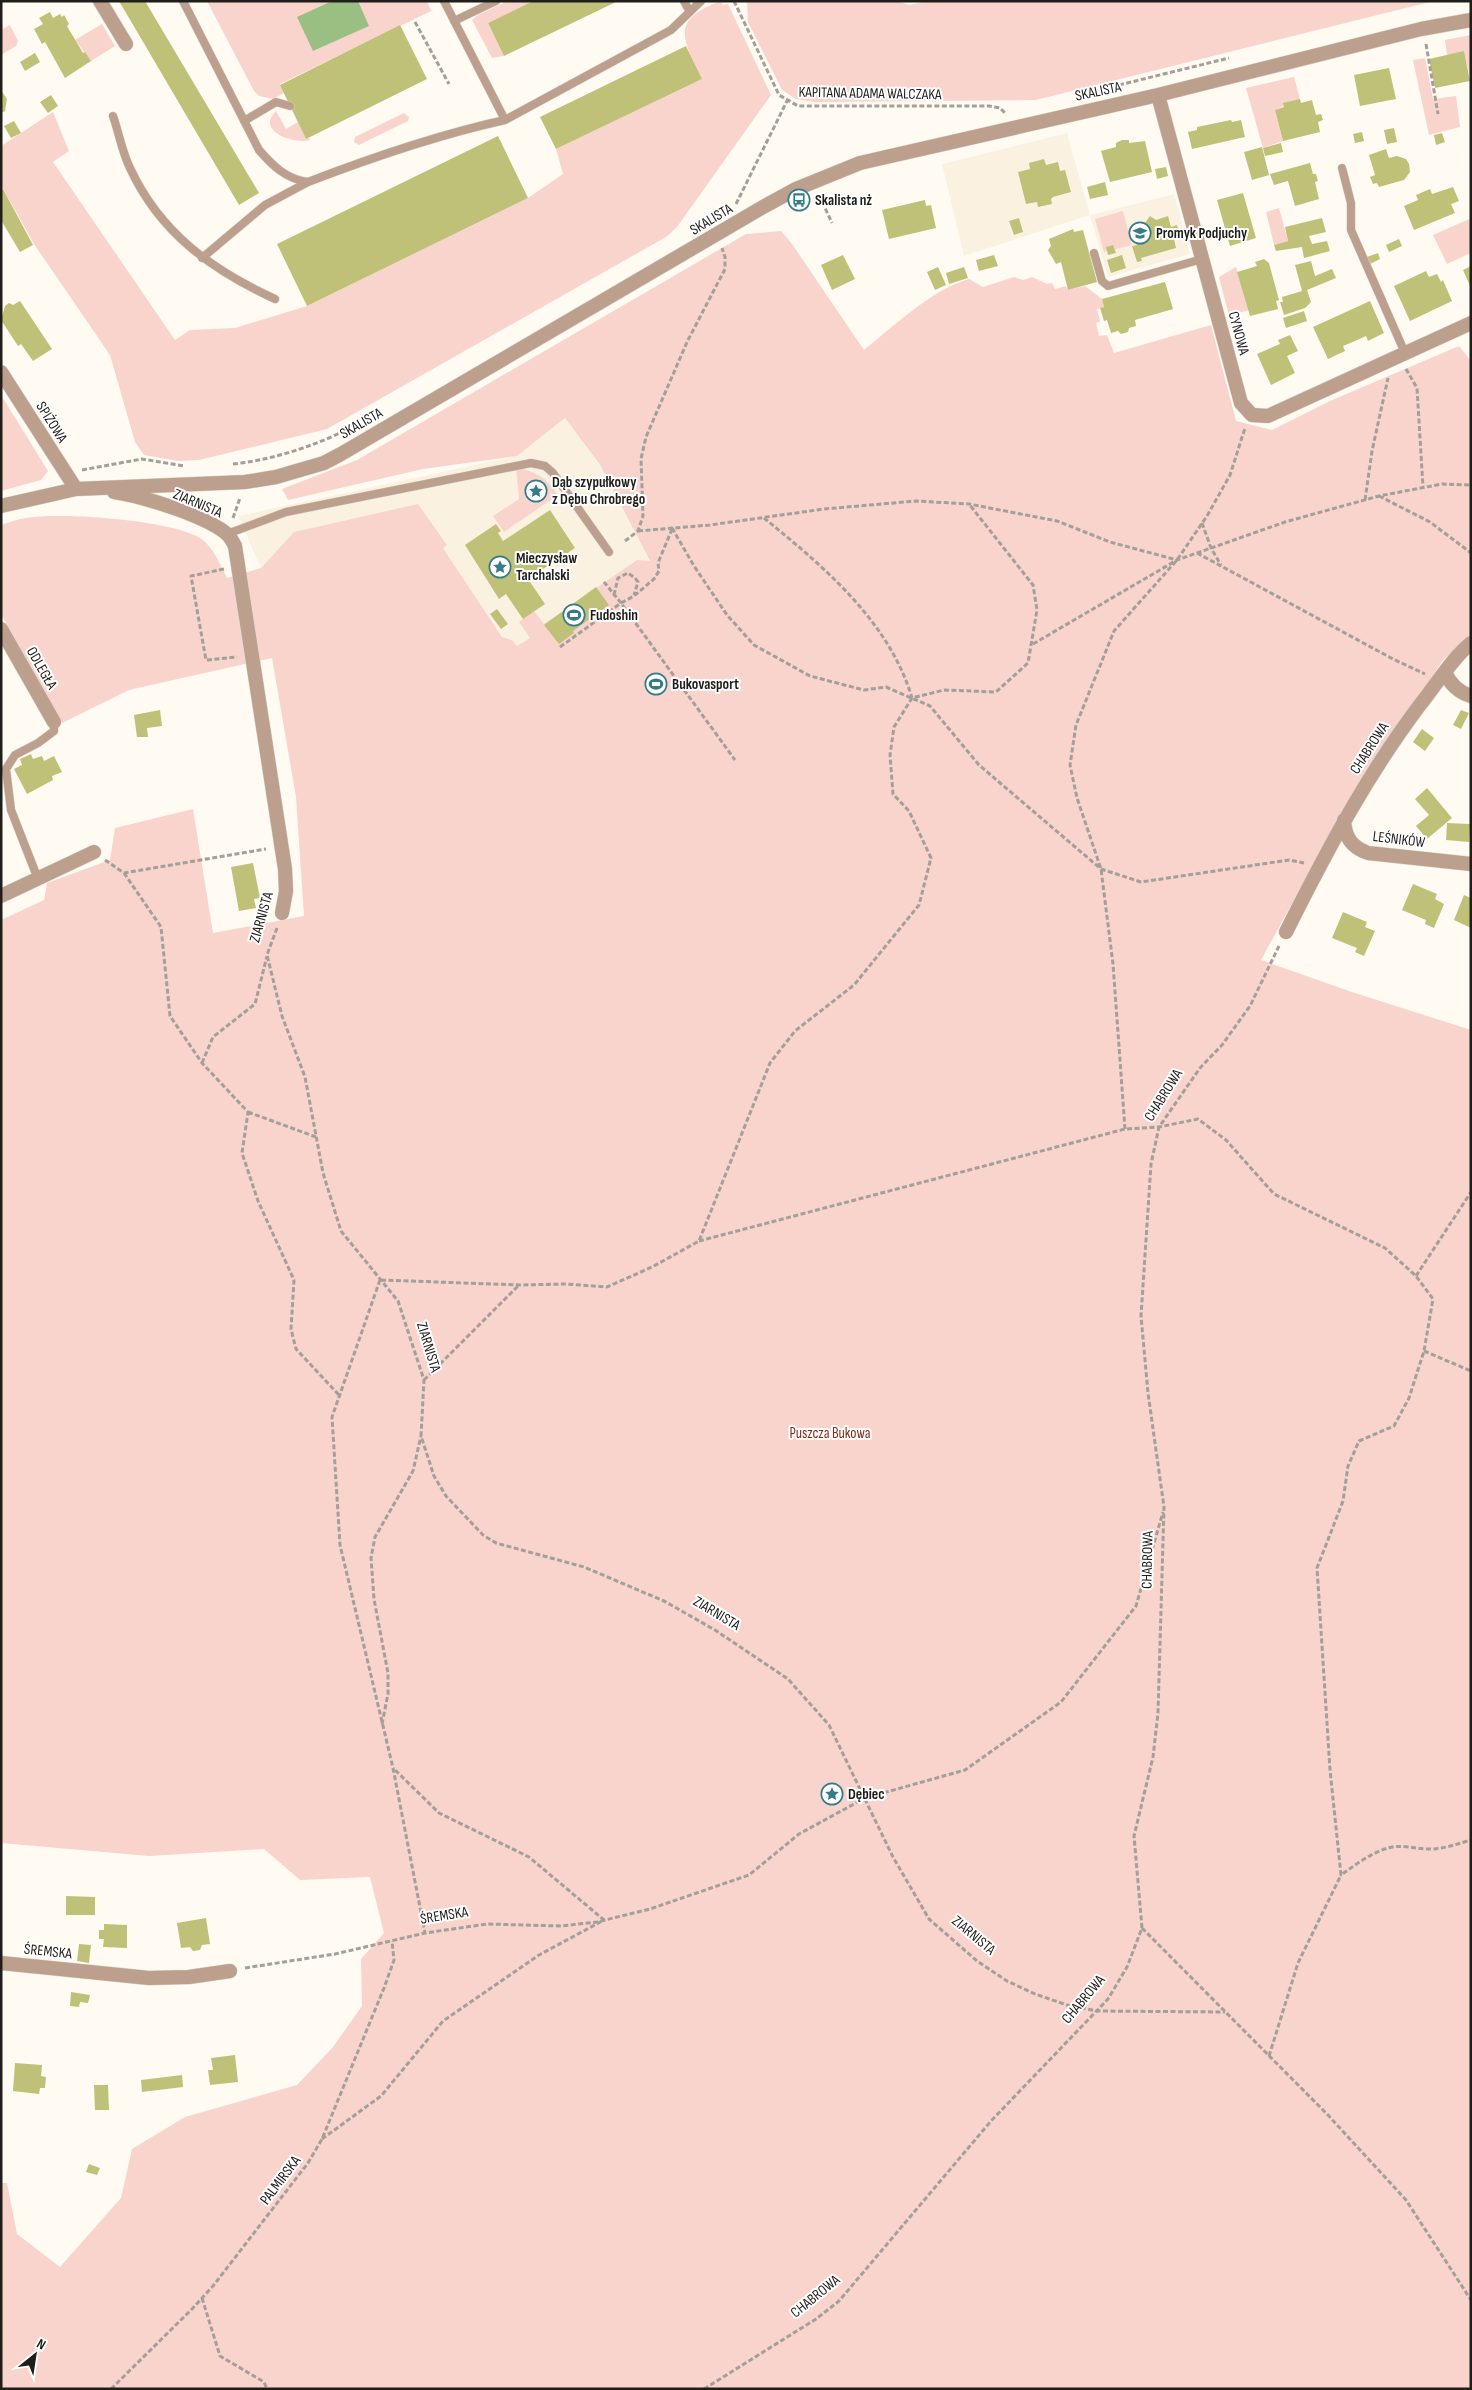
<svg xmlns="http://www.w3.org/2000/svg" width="1472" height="2390" viewBox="0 0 1472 2390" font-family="'Sofia Sans Condensed',sans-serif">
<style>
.built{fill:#fbf1e0}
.green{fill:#f9d4cc}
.water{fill:#99c082}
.building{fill:#c0c178}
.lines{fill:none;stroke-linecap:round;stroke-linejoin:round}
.service-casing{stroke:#dbd7cf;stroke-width:9}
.minor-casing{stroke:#dbd7cf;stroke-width:15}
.path{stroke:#a39f99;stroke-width:3;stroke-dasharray:5 2.5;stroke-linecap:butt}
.service{stroke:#bca08d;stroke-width:8}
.minor{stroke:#bca08d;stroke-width:14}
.labels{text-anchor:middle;stroke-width:4;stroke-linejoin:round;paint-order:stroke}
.street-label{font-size:15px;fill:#201e1a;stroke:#fff}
.poi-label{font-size:15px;font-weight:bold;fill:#201e1a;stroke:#fff;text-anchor:start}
.park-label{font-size:15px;fill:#842c1c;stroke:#fff}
</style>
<rect width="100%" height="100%" fill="#fffaf2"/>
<path class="built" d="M1067,133L1090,215L1174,194L1190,254L1108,277L1090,215L964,256L942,164Z
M565,418L600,466L650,562L517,646L512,640L502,637L443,548L446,545L418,505L294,532L261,568L238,516L517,456Z"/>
<path class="green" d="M207,1H427L431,11L280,84L284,93L273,99L259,96L254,91Z
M508,1H533L488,23L504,56L492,58L472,20L478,15Z
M721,1L723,5L728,4L771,95L677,227L666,237L327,429L199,460L178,461L144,455L135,442L110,355L34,244L1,185V146L53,112L69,151L53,162L175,340L190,330L235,328L307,306L528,198L563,174L556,149L702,79C683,40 669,20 721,1Z
M747,1H896L910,5L927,1H1434L1036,100L814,102L796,99L782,90L748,22Z
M102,24L115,46L91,61L75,40Z
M10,25L18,41L16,46L1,55V30Z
M1471,35V76H1470L1464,52L1447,55L1445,40Z
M1425,58L1433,99L1456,96L1460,127L1429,135L1413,60Z
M1294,77L1300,99L1275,110L1283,141L1263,148L1246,88Z
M276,111L286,129L298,122L306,139L309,138L310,140C294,145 255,131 276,111Z
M404,113L409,117L408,121L359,145L354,142L355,137Z
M1279,208L1288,241L1274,245L1266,212Z
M1123,211L1132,245L1104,252L1095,219Z
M1469,219L1471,224V253L1447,264L1433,235Z
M781,231L792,244L864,350C894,326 931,290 969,279L983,287L1014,277L1023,280L1032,277L1047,284L1052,283L1055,289L1066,286L1068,290L1085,286L1102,299L1104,307L1097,309L1100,321L1096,323L1099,336L1107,335L1114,353L1211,325L1236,421L1272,430L1330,401L1459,346L1471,361V637L1443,660L1335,825L1261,960L1352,992L1471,1030V2389H1V2183H7L17,2234L60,2267L121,2198L132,2149L185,2117L297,2085L333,2047L362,2006L361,1959L384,1933L370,1877L300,1880L264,1849L149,1856L1,1843V920L44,900L47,883L110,860L115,828L193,809L213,933L304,916L296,797L272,658L129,690L62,723L1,614V525C10,522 18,519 27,518C60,512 177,520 203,540C214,549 221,566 227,578L261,568L294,532L418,504L447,545L443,548L502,637L512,640L517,646L530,638L519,622L534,611L544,624L637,560L650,561L600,465L565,418L517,456L423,469L288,500L282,489L357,460L746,234Z
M1236,267L1249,310L1229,316L1219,277Z
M1,395L48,471L41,480L1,491Z
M516,468C537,471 546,478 558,495L504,532L493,516L519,499Z"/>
<path class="water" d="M332,1H358L369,26L313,51L297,17Z"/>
<path class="building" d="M119,1H145L259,193L239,205Z
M533,1H618L504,56L488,23Z
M50,12L53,18L60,14L62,17L64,15L69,24L67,26L83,53L85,52L91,61L65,78L45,42L42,44L34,29L43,24L39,18Z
M400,25L427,79L306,139L280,85Z
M686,46L702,79L556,149L540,117Z
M1464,51L1470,81L1435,88L1429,59Z
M35,53L40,62L25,71L20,62Z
M1389,68L1396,99L1360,106L1354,75Z
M1,90L7,99L5,111L1,113Z
M51,95L58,106L48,113L40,102Z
M1300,99L1301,103L1312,100L1316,115L1321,114L1323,120L1318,122L1320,132L1283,141L1275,110L1284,107L1283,103Z
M1231,120L1232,122L1241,120L1245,137L1192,149L1188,132L1197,130V127Z
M14,121L21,133L11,138L4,126Z
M1394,128L1397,142L1387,144L1384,130Z
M1362,132L1364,141L1355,143L1353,134Z
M1442,133L1445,142L1436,145L1434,135Z
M498,136L528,198L307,306L277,244Z
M1122,140H1129V143L1145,141L1152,172L1110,182L1101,151L1116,147V143Z
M1281,143L1283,152L1265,156L1263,148Z
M1262,147L1269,175L1252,180L1244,152Z
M1386,149L1389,158L1397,156L1406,159L1409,164L1410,172L1404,180L1379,187L1377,183L1373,184L1370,177L1375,175L1369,155Z
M1044,159L1046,165L1058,162L1060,171L1065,170L1071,192L1053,197L1051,199L1052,204L1038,207L1037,202L1026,204L1018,172L1030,169L1029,163Z
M1310,163L1313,174H1316L1318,181L1315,182L1319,199L1295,206L1288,181L1274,185L1270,174Z
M1166,167L1168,176L1157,179L1155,169Z
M1105,182L1108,195L1090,199L1087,187Z
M1453,187L1459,201L1451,204L1455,213L1414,230L1404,206L1418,200L1416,195L1430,189L1432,194Z
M3,189L33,245L20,252L1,220V190Z
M1243,193L1256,238L1230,246L1217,200Z
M925,200L926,206L931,205L936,228L889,239L882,210Z
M1150,216L1156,220L1168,216L1171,227L1177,225L1180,238L1174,239L1176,248L1141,258L1142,261L1137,262L1132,246L1137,245L1132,226L1145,223Z
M1019,218L1023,232L1014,235L1009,221Z
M1322,218L1326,232L1309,236L1312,244L1327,241L1330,251L1304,258L1302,247L1276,251L1274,245L1288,241L1285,227Z
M1073,229L1074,232L1083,230L1097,282L1068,290L1061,262L1056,264L1048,250L1051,246L1049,239Z
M1399,239L1402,246L1389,252L1386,245Z
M1113,245L1116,253L1108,255L1106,247Z
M1378,253L1380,259L1370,264L1367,257Z
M843,255L855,279L832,290L821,265Z
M994,255L998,266L979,271L976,260Z
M1122,255L1126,268L1111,273L1107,260Z
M1264,259L1269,263L1279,300L1276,301L1278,309L1250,316L1237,272L1257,266L1255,262Z
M1311,261L1315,276L1332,269L1336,278L1307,290L1311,302L1305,308L1284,315L1280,302H1283L1282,297L1302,291L1295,265Z
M1471,266V288L1463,270Z
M938,267L946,285L935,290L927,272Z
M964,267L968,278L949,284L946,273Z
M1426,271L1429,277L1437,274L1441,282L1443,280L1452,301L1410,321L1394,286Z
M1165,282L1173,309L1135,320L1136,326L1129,328L1128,332L1121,334L1118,331L1111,333L1107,320L1104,321L1100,308L1104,307L1102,299Z
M20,301L52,349L33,361L21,344L18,346L1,320L5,306L9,303L13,305Z
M1370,301L1384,333L1368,341L1366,336L1355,341L1343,346L1345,351L1328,359L1313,327Z
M1304,311L1307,321L1286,328L1283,318Z
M1290,335L1298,351L1287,356L1295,373L1271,385L1257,354L1280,344L1278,340Z
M550,510L575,548L528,579L545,604L523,619L506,594L499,599L465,545L496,524L501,531L498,533L503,541Z
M596,587L609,605L573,631L574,633L559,644L544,625Z
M497,609L508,624L501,629L490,614Z
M160,710L162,726L147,728L148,737H137L134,715Z
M1461,710L1469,713L1461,729L1453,725Z
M1422,729L1434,738L1425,751L1413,742Z
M31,754L33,759L42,756L44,761L54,756L62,772L52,776L53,780L27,794L14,769L22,765L20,759Z
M1427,788L1452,818L1427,839L1416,826L1429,815L1415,799Z
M1447,823L1470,824L1469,842L1446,840Z
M253,863L260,898L254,899L256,908L239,911L231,867Z
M1413,884L1437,894L1435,899L1444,904L1434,928L1425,924L1426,920L1402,910Z
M1464,895L1471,898V928L1454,920Z
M1343,912L1367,922L1365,927L1375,931L1364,956L1355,952L1357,948L1332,938Z
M66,1896L95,1897V1915H66Z
M206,1918L210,1944L202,1945L200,1950L193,1951L190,1947L181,1948L177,1923Z
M104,1924L127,1925V1948L103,1947L104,1939H99V1930H104Z
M79,1944L91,1945L89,1963L77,1961Z
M71,1992L90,1995L88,2003L80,2002L79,2007L70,2006Z
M235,2055L238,2082L210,2085L208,2070H213L211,2058Z
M15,2063L42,2065L41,2076L46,2077L45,2088H40L39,2094L13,2091Z
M182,2075L183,2087L142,2092L141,2080Z
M94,2085H108L109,2110H95Z
M89,2164L100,2168L97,2175L86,2172Z"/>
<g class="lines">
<g class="service-casing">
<path id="service" d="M183,1L259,150C273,166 286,179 308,182C373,157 437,135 505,120
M444,1L505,120L671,30L701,1
M684,1L690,12
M454,21L496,1
M113,116C119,133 122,152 130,168C160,233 212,270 275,299
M244,121L276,102L290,106
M1342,168L1351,203V230L1405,353
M1094,253L1102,281L1108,286L1202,259
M202,258L265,205L308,182
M227,534L286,512L531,463L545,466L553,473L609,552
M38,879L11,810L6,769L15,755L38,743L54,731V722"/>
</g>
<g class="minor-casing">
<path id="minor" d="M100,1L126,44
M1158,95L1241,403L1252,415L1268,416L1471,323
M1,372L76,489
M114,492C142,496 206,516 227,534C230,537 233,542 235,546L285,869L286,891L282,913
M1,506L76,489L245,482L276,477L324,463L341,454L763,207L796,189L860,163L1158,95L1421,29L1471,20
M1,629L54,722
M1445,672C1450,684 1458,692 1471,696
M1344,820C1345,837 1351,847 1368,853L1471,864
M1,896L94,852
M1286,932C1328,848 1371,767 1429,693C1442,676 1454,657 1471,643
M1,1963L149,1978L189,1977L230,1971"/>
</g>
<path class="path" d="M734,1L779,95L798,106H989L1000,108L1006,114
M415,22L449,84
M1426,44L1438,114
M1119,85L1229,58
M819,195L832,223
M736,204L787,101
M1406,369L1417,388L1423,487
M233,464C272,460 315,446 350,428
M82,470L142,459L184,466
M1379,496L1430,522L1471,553
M1365,500L1372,451L1388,378
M233,518L240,498
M764,518C824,567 889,621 912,698
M1202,523L1211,548L1221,565
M672,528L694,566L727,615L754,645L810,676L864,690L886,687L930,706L979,765L1101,869L1141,882L1289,860L1304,863
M672,529L658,563L659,571L654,579L634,596L621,603L735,760
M638,531L710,525L824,509L916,501L969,504L1057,521L1110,542L1177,560
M625,541L638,531L643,516L641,459L646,437L687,342L725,269V257L722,248
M1197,553L1393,659L1425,674
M224,569L191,576L206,660L237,657
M614,595L618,578L628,573L635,578L638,582L634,595
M1033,644L1177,560L1285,522L1379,496L1442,484L1471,485
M560,647L621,603L604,582
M105,860L124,873L266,849
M124,873L161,927L170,1016L202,1063L248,1112L242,1153L258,1201L294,1280L291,1329L296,1349L339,1395
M277,928L267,955L282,1016L305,1077L323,1173L341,1231L398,1301L424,1380L421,1436L434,1476L446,1496L483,1535L496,1543L584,1567L664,1601L715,1630L788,1679L829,1725L893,1857L929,1919L977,1961L1007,1981L1035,1994L1067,2005L1097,2011L1225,2012
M202,1063L213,1037L255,1004L267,956
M248,1112L316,1137
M1125,1129L1113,964L1101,869L1077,798L1070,765L1076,725L1114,631L1177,560L1207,516L1230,475L1245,428
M699,1241L1125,1129L1159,1127L1198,1119L1226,1140L1274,1194L1385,1248L1416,1276L1433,1299L1424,1351L1409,1398L1394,1426L1359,1441L1348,1466L1343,1501L1317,1568L1330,1770L1341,1875C1355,1865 1371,1853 1388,1848C1402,1844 1415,1849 1430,1849C1444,1849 1457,1844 1471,1840
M1416,1276L1471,1192
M380,1280L332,1417L340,1545L393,1768L425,1933
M381,1280L520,1285L566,1284L607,1287L652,1267L699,1241L770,1063L795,1031L854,985L919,905L931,858L909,811L893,794L890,755L894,727L912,698L944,690L996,692L1028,663L1037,610L1033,585L969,504
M1424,1351L1471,1371
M424,1380L519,1285
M382,1724L388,1694V1673L374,1599L371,1558L375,1537L413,1471L421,1436
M1142,1928L1327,2114L1406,2200L1471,2300
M245,1968L335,1954L425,1933L487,1924L561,1926L597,1922L650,1909L749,1875L799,1834L865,1798L965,1770L1061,1702L1136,1606L1163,1512
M1269,2056L1298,1963L1341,1875
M322,2139L381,2096L443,2021L539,1955L604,1920L529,1857L439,1813L393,1768
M202,2298L220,2356L264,2382L267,2389
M111,2389L192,2309L213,2286L308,2163L322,2139L384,1988L394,1960L392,1941
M704,2389L816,2319L839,2301L991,2121L1108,1999L1127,1967L1142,1928L1134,1836L1153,1757L1158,1713L1164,1507L1148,1393L1141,1316L1151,1164L1159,1127L1200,1068L1222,1045L1250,1006L1279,946"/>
<use href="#service" class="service"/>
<use href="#minor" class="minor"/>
</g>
<defs>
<g id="bus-ring" transform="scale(1.125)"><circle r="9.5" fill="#fff" stroke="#367c88" stroke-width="1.5"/><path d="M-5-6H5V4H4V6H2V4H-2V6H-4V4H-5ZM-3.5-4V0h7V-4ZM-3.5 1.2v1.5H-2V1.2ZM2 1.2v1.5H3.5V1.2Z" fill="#367c88"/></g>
<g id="school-ring" transform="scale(1.125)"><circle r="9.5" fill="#fff" stroke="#367c88" stroke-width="1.5"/><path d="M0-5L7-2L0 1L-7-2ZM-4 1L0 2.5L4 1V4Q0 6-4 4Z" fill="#367c88"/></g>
<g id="sight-ring" transform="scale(1.125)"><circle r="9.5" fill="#fff" stroke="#367c88" stroke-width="1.5"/><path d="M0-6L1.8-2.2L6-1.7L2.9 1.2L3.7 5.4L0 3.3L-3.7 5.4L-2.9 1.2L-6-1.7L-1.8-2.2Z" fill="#367c88"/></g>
<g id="stadium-ring" transform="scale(1.125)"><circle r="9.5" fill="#fff" stroke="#367c88" stroke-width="1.5"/><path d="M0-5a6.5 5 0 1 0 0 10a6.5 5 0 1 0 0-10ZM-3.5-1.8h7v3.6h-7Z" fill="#367c88"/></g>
</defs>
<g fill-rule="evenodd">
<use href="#bus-ring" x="799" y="200"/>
<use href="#school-ring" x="1140" y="233"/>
<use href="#sight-ring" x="536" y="491"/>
<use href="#sight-ring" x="500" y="567"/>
<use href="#stadium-ring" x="574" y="615"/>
<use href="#stadium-ring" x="656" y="684"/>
<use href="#sight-ring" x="832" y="1794"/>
</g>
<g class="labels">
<g class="street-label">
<text transform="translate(1098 91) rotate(-12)" y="5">SKALISTA</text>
<text transform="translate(870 93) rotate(1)" y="5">KAPITANA ADAMA WALCZAKA</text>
<text transform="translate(711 219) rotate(-31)" y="5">SKALISTA</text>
<text transform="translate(1239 333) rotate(75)" y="5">CYNOWA</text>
<text transform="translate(52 422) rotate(58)" y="5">SPIŻOWA</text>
<text transform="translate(361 423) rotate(-30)" y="5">SKALISTA</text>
<text transform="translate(198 503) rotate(23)" y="5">ZIARNISTA</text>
<text transform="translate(42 668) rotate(60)" y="5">ODLEGŁA</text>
<text transform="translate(1369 748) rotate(-57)" y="5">CHABROWA</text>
<text transform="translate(1399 839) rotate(7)" y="5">LEŚNIKÓW</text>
<text transform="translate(261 917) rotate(-74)" y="5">ZIARNISTA</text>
<text transform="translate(1163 1095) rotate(-58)" y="5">CHABROWA</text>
<text transform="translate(429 1347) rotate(73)" y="5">ZIARNISTA</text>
<text transform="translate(1147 1560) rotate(-89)" y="5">CHABROWA</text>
<text transform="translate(717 1613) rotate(31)" y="5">ZIARNISTA</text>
<text transform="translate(444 1915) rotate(-9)" y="5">ŚREMSKA</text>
<text transform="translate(974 1935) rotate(40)" y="5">ZIARNISTA</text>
<text transform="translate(48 1951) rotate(6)" y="5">ŚREMSKA</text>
<text transform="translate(1083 1999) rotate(-50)" y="5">CHABROWA</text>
<text transform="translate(280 2180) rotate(-53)" y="5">PALMIRSKA</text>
<text transform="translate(815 2296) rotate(-39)" y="5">CHABROWA</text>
</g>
<g class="poi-label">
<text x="815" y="205">Skalista nż</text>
<text x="1156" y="238">Promyk Podjuchy</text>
<text x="552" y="487">Dąb szypułkowy<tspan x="552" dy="17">z Dębu Chrobrego</tspan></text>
<text x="516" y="563">Mieczysław<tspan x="516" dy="17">Tarchalski</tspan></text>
<text x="590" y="620">Fudoshin</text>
<text x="672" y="689">Bukovasport</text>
<text x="848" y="1799">Dębiec</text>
</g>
<g class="park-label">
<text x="830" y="1438">Puszcza Bukowa</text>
</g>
</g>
<rect width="1472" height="2390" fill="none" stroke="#201e1a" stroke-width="5"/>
<g transform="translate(35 2355) rotate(30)" stroke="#ffffff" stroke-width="4" paint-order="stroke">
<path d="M0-4L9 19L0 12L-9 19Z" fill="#201e1a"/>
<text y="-8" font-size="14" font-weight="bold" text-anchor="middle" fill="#201e1a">N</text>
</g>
</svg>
